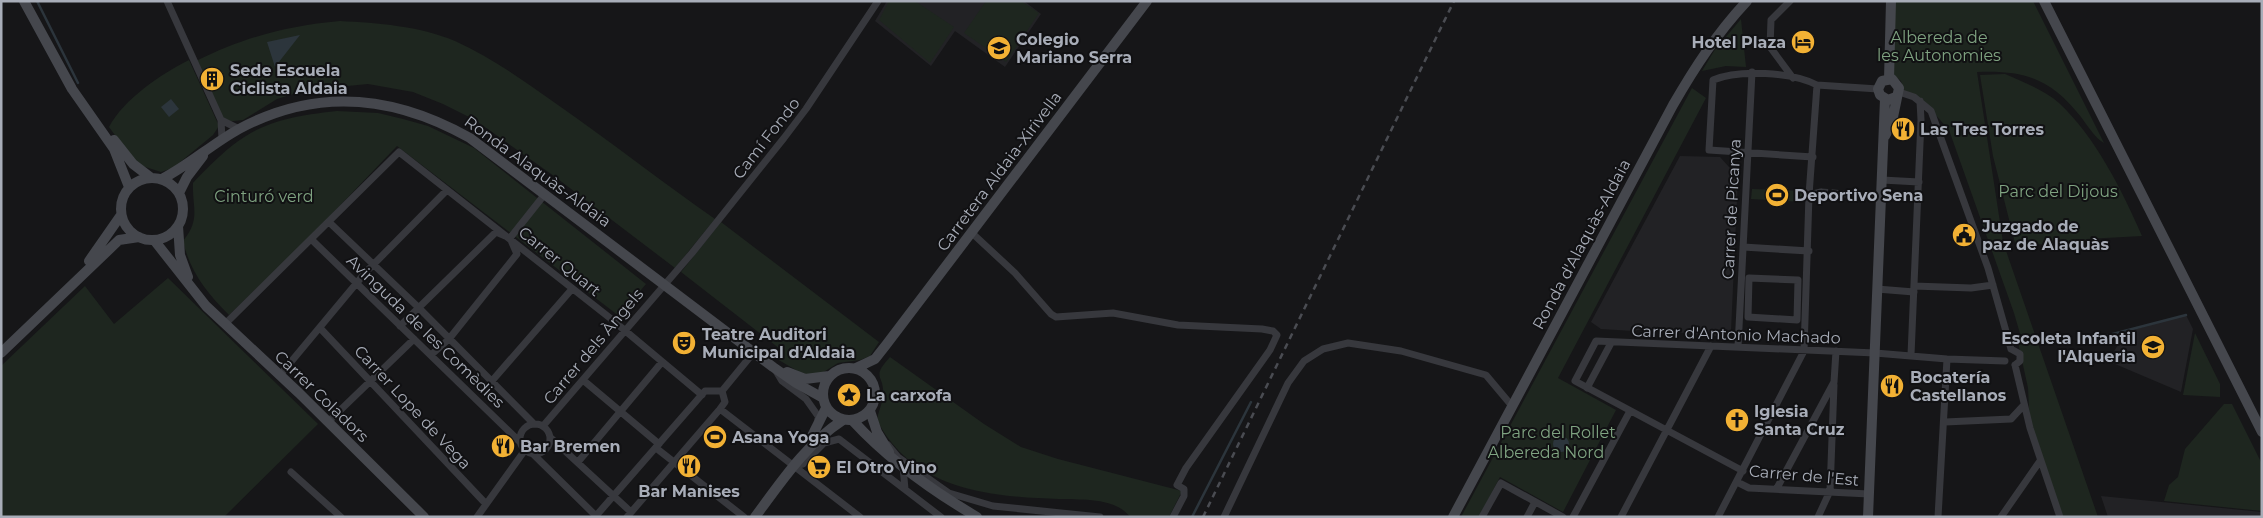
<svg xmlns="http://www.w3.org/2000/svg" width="2263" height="518" viewBox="0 0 2263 518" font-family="Montserrat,sans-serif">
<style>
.built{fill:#222225}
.green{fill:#1e261f}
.water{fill:#2c353c}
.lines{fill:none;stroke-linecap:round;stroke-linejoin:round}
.stream{stroke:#2c353c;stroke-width:2.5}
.street-tunnel{stroke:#333438;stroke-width:7;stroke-dasharray:7 3.5;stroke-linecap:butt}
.street{stroke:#37383d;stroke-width:7}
.secondary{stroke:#45474d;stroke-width:10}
.rail{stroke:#4a4c52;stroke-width:2.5;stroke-dasharray:6 5;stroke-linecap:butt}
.labels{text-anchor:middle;stroke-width:4;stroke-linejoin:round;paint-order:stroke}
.park-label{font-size:16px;fill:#7fa381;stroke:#111113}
.poi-label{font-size:16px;font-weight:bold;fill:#a8adb8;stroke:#111113;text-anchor:start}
.street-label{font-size:16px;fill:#a8adb8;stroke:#111113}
</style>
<rect width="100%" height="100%" fill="#161618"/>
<path class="built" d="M887,1H1024L1041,14L1005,67L955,31L931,66L875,21Z
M1680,156L1720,157L1738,177L1731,331L1724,337L1643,329L1633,331L1601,329L1591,322Z
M2186,315L2193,329L2181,392L2108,361L2126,332Z
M2101,496L2262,512V517H2108Z"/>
<path class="green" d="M889,1H915L954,27L930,63L879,20Z
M986,1H1021L1039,13L1006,62L964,33Z
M1895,1H2033L2104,143C2096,139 2087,125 2081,117C2051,79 2025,70 1977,72L2003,242L2098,517H2060L2030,428L2028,388L2018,342L2021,337L2014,313L1949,130L1925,103L1903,90L1901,81L1893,75Z
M1741,19L1746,67L1726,66L1702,71L1714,51Z
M340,21C378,23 419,26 455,41C493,58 525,82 558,105C611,142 662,182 715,219L675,268L554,176L475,120L443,104L413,92L368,84L306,90L277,99L243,120L224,122L196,61C245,37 286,26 340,21Z
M189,60L219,126L213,135L173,168L161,172L136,164L109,127C124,99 161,74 189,60Z
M2005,74C2023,82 2044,90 2059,103C2095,136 2123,192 2142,236L2087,239L2086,247L2015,243L1993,156L1980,75Z
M1692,88L1706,98L1558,378L1616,410L1563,512L1500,477L1479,517H1461Z
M337,111L378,113L403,119L428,126L474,148L646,284L619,316L397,146L305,242L229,315C207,293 190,272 183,241C201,219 192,208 193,183C243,130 264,119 337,111Z
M1752,189L1803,191V202L1751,199Z
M721,222L879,342L870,356L860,360L838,363L822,373L810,375L801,373L777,359L784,352L681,272Z
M168,278L318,424L224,517H1V366L85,286L114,324Z
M2195,333L2220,384V397L2183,395Z
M890,357L984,424L1021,447L1058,459L1182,491L1169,517H1130C1115,497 1081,500 1059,499C989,497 912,489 877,420C878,412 882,405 883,396C885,374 870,379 890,357Z
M2224,404H2232L2262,464V511L2164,501L2169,485L2178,477L2185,449Z"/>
<path class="water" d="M300,35L275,67L267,42Z
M171,99L179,109L169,117L161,107Z
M1553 444a8 8 0 1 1 16 0a8 8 0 1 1-16 0Z"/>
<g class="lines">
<path class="stream" d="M37,1L78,83
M2078,343L2186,315
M1192,517L1251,402"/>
<path class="street-tunnel" d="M1821,192L1871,196"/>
<path class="street" d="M167,1L221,120
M1790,1L1771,20L1770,47L1793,78
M1899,92L1914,97L1931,111L1988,268L2011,349
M222,139L221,120L239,129
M1813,157L1709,150L1713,80C1739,69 1792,72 1817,85L1878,89
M1882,180L1919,182
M1809,195L1821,192
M1871,196L1881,197
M330,223L418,307L534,424
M972,233L1015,273L1051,314L1056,317L1113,313L1178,325L1262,329L1273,331L1277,335L1270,350L1186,468L1177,485L1184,489V496L1173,517
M510,238L545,194
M312,240L520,442
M1743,247L1809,251
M1749,278L1798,280L1797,320L1748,317Z
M1914,286L1971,288L1993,285
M1877,289L1914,292
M225,324L399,152L610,318L702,395
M400,326L496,232L510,238L517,254L449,339L431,355
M320,328L486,504
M1738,347L1752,72
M2011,349L2020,354V361L2015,365
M1911,355L1921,120L1920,101
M2015,365L2030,428L2060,517
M776,371L782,381L806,399L818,416V423
M280,375L365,273L447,190
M583,380L659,444
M491,382L572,289
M1587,388L1611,343
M722,391L754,352
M720,409L860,517
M328,422L414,339
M1945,422L2011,419L2024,405
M520 439a15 15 0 1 1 30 0a15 15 0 1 1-30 0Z
M543,426L692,253L784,138L806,109L878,1
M551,438L631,512
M888,445L898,457L949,493L993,506L1100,517
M656,448L744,517
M534,455L596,516
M578,462L662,362
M794,466L803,464L824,443L839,439L941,517
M903,467L905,489
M1743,471L1575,381L1596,341L1875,353L1947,359L2005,361
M291,472L341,517
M1737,482L1749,488L1869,494
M1777,488L1834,382L1836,351
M477,517L525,450
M595,517L705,391H722
M627,517L720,409L725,402L722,391
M1224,517L1288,383L1304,361L1323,349L1348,343L1401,351L1486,375L1512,406
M1482,517L1501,483L1563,517
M1527,517L1535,502
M1573,517L1630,411
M1621,517L1711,346
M1718,517L1804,351L1809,195L1817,85
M1818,517L1830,491L1834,385
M1938,517L1947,359
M2001,517L2040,461"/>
<path class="secondary" d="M24,1L72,89L114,149L129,187
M2044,1L2262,432
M1889,79L1891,1
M1885,136L1892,122L1899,88L1892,79L1882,81L1878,89L1880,95L1888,100L1896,97
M114,140L133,164L150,177
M121 209a31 31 0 1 1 62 0a31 31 0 1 1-62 0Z
M162,179C189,165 212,144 239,129C317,87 394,95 470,138L773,367L796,383L823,398
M179,193L187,177L203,156
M178,226L180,255L188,277
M154,240L206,306L299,393L424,517
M89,261L121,215
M1,353L119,240L139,237
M823 394a26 26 0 1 1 52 0a26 26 0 1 1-52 0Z
M856,368L875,359L886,345L1147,1
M787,372L805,379L829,376
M870,411L877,432L889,452
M853,421C889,460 931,490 977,517
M810,440L826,408
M755,517C781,482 806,444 843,420
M1453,517L1673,105C1695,67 1717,33 1747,1
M1868,517L1885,99"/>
<path class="rail" d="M1203,517L1454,1"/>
</g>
<defs>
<g id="hotel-disc" transform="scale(1.25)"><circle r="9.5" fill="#f2b134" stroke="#111113"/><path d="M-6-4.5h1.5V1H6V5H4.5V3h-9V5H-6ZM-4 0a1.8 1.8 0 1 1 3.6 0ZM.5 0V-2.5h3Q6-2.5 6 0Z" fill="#111"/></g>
<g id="school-disc" transform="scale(1.25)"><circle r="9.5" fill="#f2b134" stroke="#111113"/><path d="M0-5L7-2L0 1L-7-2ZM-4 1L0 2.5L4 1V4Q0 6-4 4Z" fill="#111"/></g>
<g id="building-disc" transform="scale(1.25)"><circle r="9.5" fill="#f2b134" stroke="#111113"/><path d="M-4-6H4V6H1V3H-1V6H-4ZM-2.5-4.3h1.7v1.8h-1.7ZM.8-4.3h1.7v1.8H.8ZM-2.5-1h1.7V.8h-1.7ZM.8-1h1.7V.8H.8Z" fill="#111"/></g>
<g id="restaurant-disc" transform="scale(1.25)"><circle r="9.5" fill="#f2b134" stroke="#111113"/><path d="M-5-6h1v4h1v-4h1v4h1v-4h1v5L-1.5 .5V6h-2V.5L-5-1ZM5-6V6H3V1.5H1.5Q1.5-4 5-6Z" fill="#111"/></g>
<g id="stadium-disc" transform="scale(1.25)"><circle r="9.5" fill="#f2b134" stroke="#111113"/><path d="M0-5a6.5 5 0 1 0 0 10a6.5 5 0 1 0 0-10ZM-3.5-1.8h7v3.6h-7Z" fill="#111"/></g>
<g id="civic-disc" transform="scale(1.25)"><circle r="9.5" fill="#f2b134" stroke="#111113"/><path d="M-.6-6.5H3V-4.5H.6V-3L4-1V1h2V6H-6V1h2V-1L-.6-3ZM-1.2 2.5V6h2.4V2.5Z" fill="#111"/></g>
<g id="theatre-disc" transform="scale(1.25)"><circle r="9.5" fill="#f2b134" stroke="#111113"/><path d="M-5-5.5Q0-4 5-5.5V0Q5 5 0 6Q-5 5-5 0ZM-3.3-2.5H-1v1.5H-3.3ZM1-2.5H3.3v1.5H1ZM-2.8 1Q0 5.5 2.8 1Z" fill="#111"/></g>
<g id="sight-disc" transform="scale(1.25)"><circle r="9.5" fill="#f2b134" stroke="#111113"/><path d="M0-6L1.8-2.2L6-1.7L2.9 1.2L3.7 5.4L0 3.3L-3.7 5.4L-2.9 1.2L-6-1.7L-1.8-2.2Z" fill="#111"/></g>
<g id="church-disc" transform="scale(1.25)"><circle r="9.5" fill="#f2b134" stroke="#111113"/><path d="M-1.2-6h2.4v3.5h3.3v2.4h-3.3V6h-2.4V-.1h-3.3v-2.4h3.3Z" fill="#111"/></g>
<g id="supermarket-disc" transform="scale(1.25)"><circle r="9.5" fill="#f2b134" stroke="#111113"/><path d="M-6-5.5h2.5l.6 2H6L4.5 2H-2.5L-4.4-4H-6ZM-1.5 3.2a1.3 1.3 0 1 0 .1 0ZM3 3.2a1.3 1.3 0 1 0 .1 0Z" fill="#111"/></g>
</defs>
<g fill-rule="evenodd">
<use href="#hotel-disc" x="1803" y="42"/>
<use href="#school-disc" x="999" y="48"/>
<use href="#building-disc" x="212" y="79"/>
<use href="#restaurant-disc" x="1903" y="129"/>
<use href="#stadium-disc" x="1777" y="195"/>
<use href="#civic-disc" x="1964" y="235"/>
<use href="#theatre-disc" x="684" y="343"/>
<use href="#school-disc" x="2153" y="347"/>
<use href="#restaurant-disc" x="1892" y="386"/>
<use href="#sight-disc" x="849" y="395"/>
<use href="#church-disc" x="1737" y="420"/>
<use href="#stadium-disc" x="715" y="437"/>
<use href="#restaurant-disc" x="503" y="446"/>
<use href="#restaurant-disc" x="689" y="466"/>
<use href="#supermarket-disc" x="819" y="467"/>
</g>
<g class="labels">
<g class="park-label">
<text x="1939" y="43">Albereda de<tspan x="1939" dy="18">les Autonomies</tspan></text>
<text x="2058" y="197">Parc del Dijous</text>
<text x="264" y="202">Cinturó verd</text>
<text x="1558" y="438">Parc del Rollet</text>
<text x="1546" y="458">Albereda Nord</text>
</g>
<g class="poi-label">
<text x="1016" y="45">Colegio<tspan x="1016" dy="18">Mariano Serra</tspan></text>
<text x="1786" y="48" text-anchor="end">Hotel Plaza</text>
<text x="230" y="76">Sede Escuela<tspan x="230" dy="18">Ciclista Aldaia</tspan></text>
<text x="1920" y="135">Las Tres Torres</text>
<text x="1794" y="201">Deportivo Sena</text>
<text x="1982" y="232">Juzgado de<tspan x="1982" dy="18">paz de Alaquàs</tspan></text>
<text x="702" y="340">Teatre Auditori<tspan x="702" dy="18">Municipal d'Aldaia</tspan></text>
<text x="2136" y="344" text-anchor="end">Escoleta Infantil<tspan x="2136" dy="18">l'Alqueria</tspan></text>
<text x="1910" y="383">Bocatería<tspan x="1910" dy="18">Castellanos</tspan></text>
<text x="866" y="401">La carxofa</text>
<text x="1754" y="417">Iglesia<tspan x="1754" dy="18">Santa Cruz</tspan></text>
<text x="732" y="443">Asana Yoga</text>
<text x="520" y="452">Bar Bremen</text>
<text x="836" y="473">El Otro Vino</text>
<text x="689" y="497" text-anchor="middle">Bar Manises</text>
</g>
<g class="street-label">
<text transform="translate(766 138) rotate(-52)" y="6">Camí Fondo</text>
<text transform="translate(538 171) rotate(36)" y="6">Ronda Alaquàs-Aldaia</text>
<text transform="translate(999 171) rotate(-53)" y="6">Carretera Aldaia-Xirivella</text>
<text transform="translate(1731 209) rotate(-87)" y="6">Carrer de Picanya</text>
<text transform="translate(1581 244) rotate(-62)" y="6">Ronda d'Alaquàs-Aldaia</text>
<text transform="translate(560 261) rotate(39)" y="6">Carrer Quart</text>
<text transform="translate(426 331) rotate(44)" y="6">Avinguda de les Comèdies</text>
<text transform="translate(1736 334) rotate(2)" y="6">Carrer d'Antonio Machado</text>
<text transform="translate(593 346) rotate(-50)" y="6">Carrer dels Àngels</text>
<text transform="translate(322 396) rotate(44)" y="6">Carrer Coladors</text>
<text transform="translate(413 407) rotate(47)" y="6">Carrer Lope de Vega</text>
<text transform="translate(1804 475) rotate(5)" y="6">Carrer de l'Est</text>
</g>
</g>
<rect width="2263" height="518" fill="none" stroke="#a8adb8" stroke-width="5"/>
</svg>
